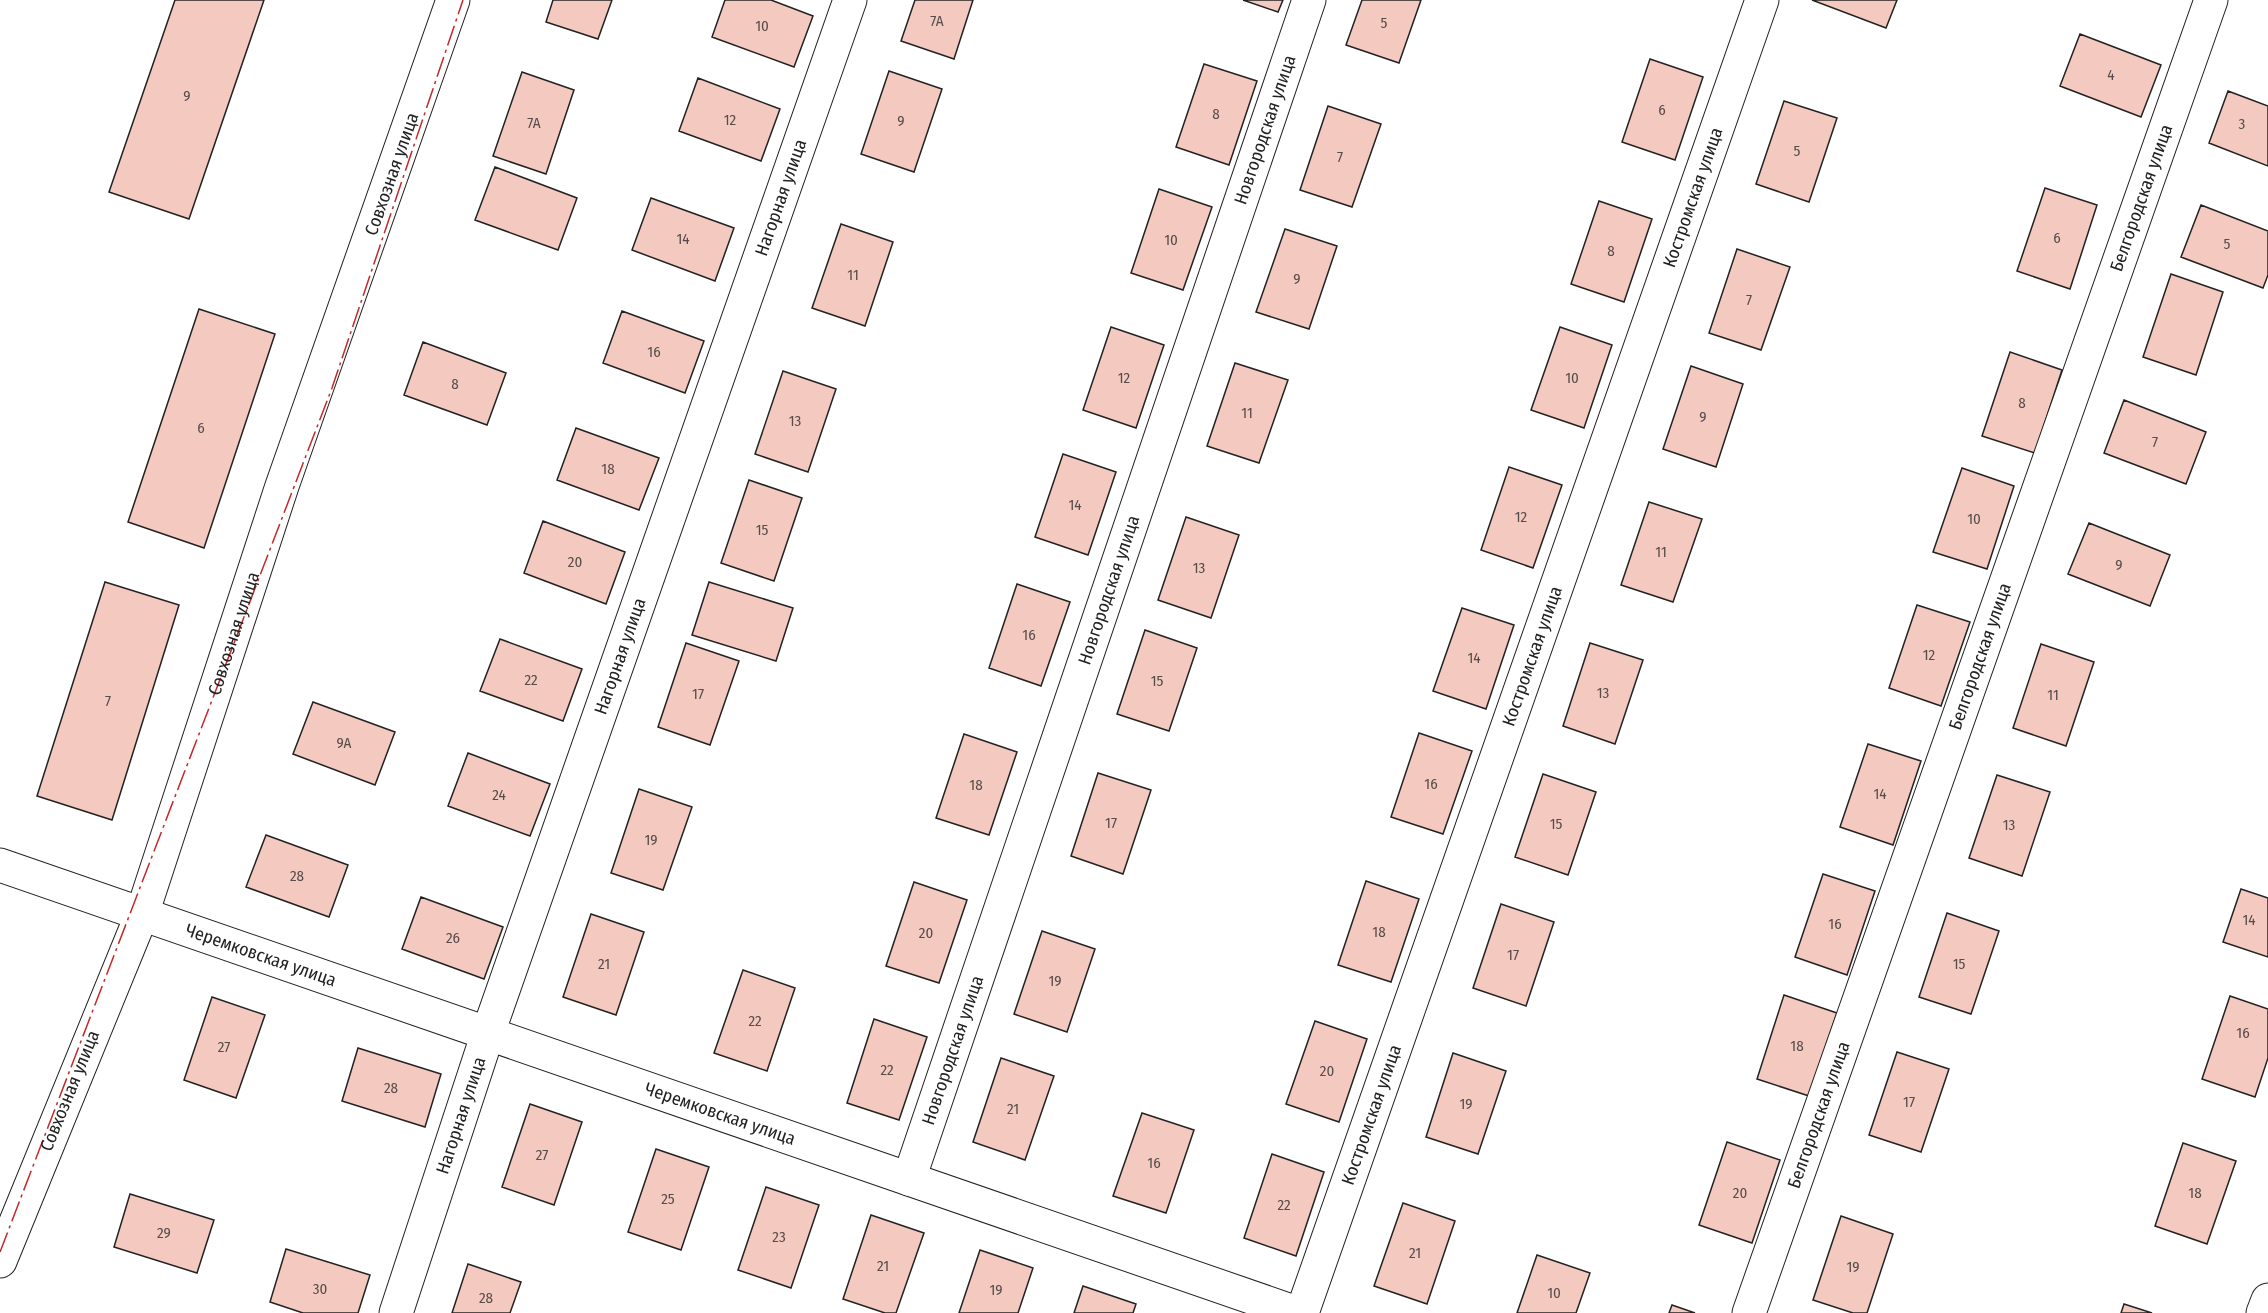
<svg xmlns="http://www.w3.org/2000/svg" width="2268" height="1313" viewBox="0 0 2268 1313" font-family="'Fira Sans Condensed',sans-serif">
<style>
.building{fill:#f3c9c0;stroke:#222;stroke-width:1.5}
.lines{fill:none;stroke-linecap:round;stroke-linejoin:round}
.minor-casing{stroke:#222;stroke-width:35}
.minor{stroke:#fff;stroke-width:33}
.power{stroke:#c62828;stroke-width:1.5;stroke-dasharray:21 4.5 3 4.5;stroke-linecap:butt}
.labels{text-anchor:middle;stroke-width:4.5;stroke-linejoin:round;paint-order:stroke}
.number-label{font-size:15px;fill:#564c4a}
.street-label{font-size:18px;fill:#222;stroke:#fff}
</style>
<rect width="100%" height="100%" fill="#fff"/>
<path class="building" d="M175,0H264L189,219L109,192Z
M553,0H612L598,39L546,22Z
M725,0H771L813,16L794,67L712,37Z
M915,0H973L954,59L901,41Z
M1243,0H1283L1278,12Z
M1362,0H1421L1399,63L1346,45Z
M1812,0H1897L1886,28Z
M2080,34L2161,65L2141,117L2060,86Z
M1650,59L1703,77L1675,160L1622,142Z
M1204,64L1257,81L1229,165L1176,147Z
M889,71L942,89L914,172L861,154Z
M522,72L574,90L546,174L493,156Z
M698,78L780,109L761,161L679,131Z
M2228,91L2268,106V166L2209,143Z
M1784,101L1837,118L1809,202L1756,184Z
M1328,106L1381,124L1352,207L1300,190Z
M495,167L577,198L558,250L475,220Z
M2045,188L2097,205L2070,289L2017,271Z
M1159,189L1212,207L1183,290L1131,273Z
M651,198L734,228L715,281L632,250Z
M1599,201L1652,219L1624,302L1571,284Z
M2201,205L2268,231V275L2263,288L2181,257Z
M841,224L893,242L865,326L812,308Z
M1285,229L1337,246L1309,329L1256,312Z
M1737,249L1790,267L1761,350L1709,333Z
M2171,274L2223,292L2196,375L2143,357Z
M199,309L275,334L204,548L128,522Z
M622,311L704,341L685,393L603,363Z
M1111,327L1164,345L1136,428L1083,410Z
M1560,327L1612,345L1584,428L1531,410Z
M423,342L506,373L487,425L404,395Z
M2010,352L2062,370L2035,453L1982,436Z
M1235,363L1288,380L1259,463L1207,446Z
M1691,366L1743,384L1716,467L1663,449Z
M783,371L836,389L808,472L755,454Z
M2124,400L2206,432L2186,484L2104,453Z
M576,428L659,458L639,510L557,480Z
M1063,454L1116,472L1088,555L1035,537Z
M1509,467L1562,485L1533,568L1481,550Z
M1962,468L2014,486L1987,569L1933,552Z
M749,480L802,498L774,581L721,563Z
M1649,502L1702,519L1673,602L1621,585Z
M1186,517L1239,535L1211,618L1158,600Z
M543,521L625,552L606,604L524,573Z
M2089,523L2170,555L2150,606L2068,574Z
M105,582L179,605L112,820L37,796Z
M709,582L793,608L776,661L692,635Z
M1017,584L1070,602L1041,686L989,668Z
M1917,605L1970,622L1941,706L1889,688Z
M1462,608L1514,625L1486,709L1433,691Z
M1145,630L1197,648L1169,731L1117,714Z
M500,639L582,669L563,721L480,691Z
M686,643L739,661L710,745L658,727Z
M1590,643L1643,660L1615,744L1563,726Z
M2041,644L2094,662L2066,746L2013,728Z
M313,702L395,732L375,785L293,754Z
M1419,733L1472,751L1443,834L1391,817Z
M964,734L1017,752L989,835L936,818Z
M1868,744L1921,761L1893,845L1840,827Z
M468,753L550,784L530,836L448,806Z
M1098,773L1151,790L1123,874L1071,856Z
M1543,774L1596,792L1568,875L1515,857Z
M1997,775L2050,792L2022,876L1969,858Z
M639,789L692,807L663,890L611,873Z
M266,835L348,865L329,917L246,887Z
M1823,874L1875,891L1847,975L1795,957Z
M1366,881L1419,899L1391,982L1338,965Z
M914,882L967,900L939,983L886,966Z
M2241,889L2268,898V957L2223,942Z
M421,897L503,927L484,979L402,949Z
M1501,904L1554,922L1526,1006L1473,988Z
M1947,913L1999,931L1971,1014L1919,997Z
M591,914L644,932L616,1015L563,997Z
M1042,931L1095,949L1067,1032L1014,1014Z
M743,970L795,988L767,1071L714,1053Z
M1784,995L1837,1013L1809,1096L1757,1079Z
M2230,996L2268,1009V1058L2255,1097L2202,1079Z
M212,997L265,1015L236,1098L184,1080Z
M874,1019L927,1037L899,1120L847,1103Z
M1315,1021L1367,1039L1339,1122L1286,1104Z
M358,1048L441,1074L425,1127L342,1101Z
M1897,1052L1949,1069L1921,1152L1869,1135Z
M1453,1053L1506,1071L1478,1154L1426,1137Z
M1001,1058L1054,1076L1025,1160L973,1142Z
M530,1104L582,1122L554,1205L502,1187Z
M1142,1113L1194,1130L1166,1213L1113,1196Z
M1727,1142L1780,1160L1752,1243L1699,1225Z
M2183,1143L2236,1161L2207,1244L2155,1226Z
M656,1149L709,1167L681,1250L628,1232Z
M1272,1154L1324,1172L1296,1256L1244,1238Z
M766,1187L819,1205L791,1288L738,1270Z
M130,1194L214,1220L197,1273L114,1247Z
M1403,1203L1455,1221L1427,1304L1374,1286Z
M871,1215L924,1233L896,1313H885L843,1299Z
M1841,1216L1893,1234L1867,1313H1853L1813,1300Z
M286,1249L370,1275L358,1313H303L270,1302Z
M980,1250L1033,1268L1018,1313H959Z
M1537,1255L1590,1273L1576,1313H1517Z
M468,1264L521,1282L510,1313H452Z
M1083,1286L1136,1304L1133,1313H1074Z
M2124,1304L2152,1313H2121Z
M1672,1305L1695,1313H1669Z"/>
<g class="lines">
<g class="minor-casing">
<g id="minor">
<path id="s1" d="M0,865L1297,1313"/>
<path id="s2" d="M909,1179L1309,0"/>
<path id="s3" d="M0,1261L142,914L282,486L453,0"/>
<path id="s4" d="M396,1313L488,1033L850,0"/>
<path id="s5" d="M1302,1313L1762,0"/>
<path id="s6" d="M1749,1313L2211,0"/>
<path d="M2263,1313L2268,1300"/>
</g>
</g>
<use href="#minor" class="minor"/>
<path class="power" d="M0,1252L332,388L463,0"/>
</g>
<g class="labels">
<g class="number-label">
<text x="937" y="26">7А</text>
<text x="1384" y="28">5</text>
<text x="762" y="31">10</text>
<text x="2111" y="80">4</text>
<text x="187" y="101">9</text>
<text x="1662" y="115">6</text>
<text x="1216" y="119">8</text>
<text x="730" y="125">12</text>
<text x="901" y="126">9</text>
<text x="534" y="128">7А</text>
<text x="2242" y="129">3</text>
<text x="1797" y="156">5</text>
<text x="1340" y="162">7</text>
<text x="2057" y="243">6</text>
<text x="683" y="244">14</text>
<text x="1171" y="245">10</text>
<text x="2227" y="249">5</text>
<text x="1611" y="256">8</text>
<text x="853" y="280">11</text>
<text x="1297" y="284">9</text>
<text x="1749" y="305">7</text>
<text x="654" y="357">16</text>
<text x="1124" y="383">12</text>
<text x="1572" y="383">10</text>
<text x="455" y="389">8</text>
<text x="2022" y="408">8</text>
<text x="1247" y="418">11</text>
<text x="1703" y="422">9</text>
<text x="795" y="426">13</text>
<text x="201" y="433">6</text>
<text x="2155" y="447">7</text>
<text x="608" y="474">18</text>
<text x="1075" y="510">14</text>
<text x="1521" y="522">12</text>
<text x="1974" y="524">10</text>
<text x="762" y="535">15</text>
<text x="1661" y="557">11</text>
<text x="575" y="567">20</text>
<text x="2119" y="570">9</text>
<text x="1199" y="573">13</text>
<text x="1029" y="640">16</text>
<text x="1929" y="660">12</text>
<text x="1474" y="663">14</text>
<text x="531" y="685">22</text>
<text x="1157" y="686">15</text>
<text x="1603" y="698">13</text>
<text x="698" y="699">17</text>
<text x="2053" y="700">11</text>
<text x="108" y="706">7</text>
<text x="344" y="748">9А</text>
<text x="1431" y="789">16</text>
<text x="976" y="790">18</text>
<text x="1880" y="799">14</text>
<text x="499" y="800">24</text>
<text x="1111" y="828">17</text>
<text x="1556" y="829">15</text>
<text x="2009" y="830">13</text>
<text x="651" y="845">19</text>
<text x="297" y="881">28</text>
<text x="2249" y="925">14</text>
<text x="1835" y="929">16</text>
<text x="1379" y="937">18</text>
<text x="926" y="938">20</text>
<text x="453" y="943">26</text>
<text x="1513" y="960">17</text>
<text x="604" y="969">21</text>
<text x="1959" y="969">15</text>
<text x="1055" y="986">19</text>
<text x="755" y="1026">22</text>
<text x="2243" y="1038">16</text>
<text x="1797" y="1051">18</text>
<text x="224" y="1052">27</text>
<text x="887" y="1075">22</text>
<text x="1327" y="1076">20</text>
<text x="391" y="1093">28</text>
<text x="1909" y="1107">17</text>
<text x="1466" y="1109">19</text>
<text x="1013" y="1114">21</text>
<text x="542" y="1160">27</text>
<text x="1154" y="1168">16</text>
<text x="1740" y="1198">20</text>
<text x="2195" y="1198">18</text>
<text x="668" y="1204">25</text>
<text x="1284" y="1210">22</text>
<text x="164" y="1238">29</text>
<text x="779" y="1242">23</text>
<text x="1415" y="1258">21</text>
<text x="883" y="1271">21</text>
<text x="1853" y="1272">19</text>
<text x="320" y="1294">30</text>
<text x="996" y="1295">19</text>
<text x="1554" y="1298">10</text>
<text x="486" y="1303">28</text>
</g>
<g class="street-label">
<text dy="6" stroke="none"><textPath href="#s2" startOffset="1108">Новгородская улица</textPath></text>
<text dy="6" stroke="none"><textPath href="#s3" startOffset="1156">Совхозная улица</textPath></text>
<text dy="6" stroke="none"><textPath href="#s4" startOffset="1180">Нагорная улица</textPath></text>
<text dy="6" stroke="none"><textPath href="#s5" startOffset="1182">Костромская улица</textPath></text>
<text dy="6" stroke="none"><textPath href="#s6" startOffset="1182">Белгородская улица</textPath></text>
<text dy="6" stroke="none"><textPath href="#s2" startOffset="622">Новгородская улица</textPath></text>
<text dy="6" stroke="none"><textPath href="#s3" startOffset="670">Совхозная улица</textPath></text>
<text dy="6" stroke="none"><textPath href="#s4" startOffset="694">Нагорная улица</textPath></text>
<text dy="6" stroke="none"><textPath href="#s5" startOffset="696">Костромская улица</textPath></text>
<text dy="6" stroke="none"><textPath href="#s6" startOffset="696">Белгородская улица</textPath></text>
<text dy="6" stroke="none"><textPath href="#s1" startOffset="276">Черемковская улица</textPath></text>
<text dy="6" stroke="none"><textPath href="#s2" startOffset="136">Новгородская улица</textPath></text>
<text dy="6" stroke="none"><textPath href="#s3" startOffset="184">Совхозная улица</textPath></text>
<text dy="6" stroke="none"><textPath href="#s1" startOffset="762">Черемковская улица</textPath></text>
<text dy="6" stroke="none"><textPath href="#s4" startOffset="208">Нагорная улица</textPath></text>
<text dy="6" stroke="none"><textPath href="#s5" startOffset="210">Костромская улица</textPath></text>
<text dy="6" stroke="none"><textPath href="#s6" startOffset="210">Белгородская улица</textPath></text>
</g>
</g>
</svg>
